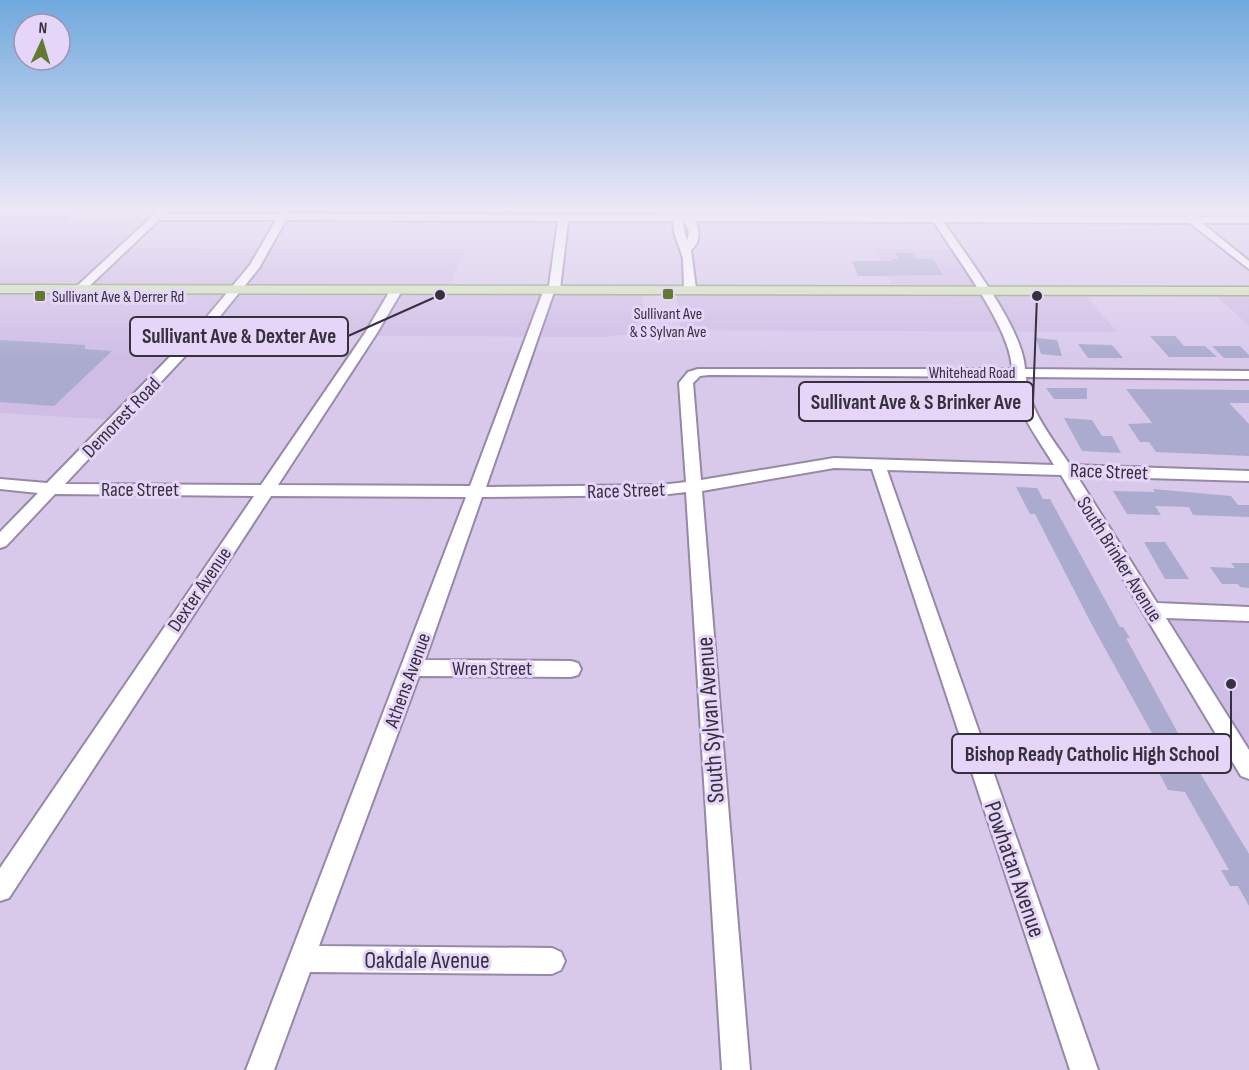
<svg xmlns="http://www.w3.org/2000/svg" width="1249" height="1070" viewBox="0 0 1249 1070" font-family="'Sofia Sans Condensed',sans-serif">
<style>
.built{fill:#cfbde6}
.green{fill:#b89cd9}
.building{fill:#aaabce}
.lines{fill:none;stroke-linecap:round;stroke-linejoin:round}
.minor-casing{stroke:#9688a8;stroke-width:4}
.major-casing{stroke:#89996b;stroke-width:3}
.minor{fill:#fff;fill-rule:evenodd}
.major{fill:#d3e3b5;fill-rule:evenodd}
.poi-dot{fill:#617a2d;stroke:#e5d6f9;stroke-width:2}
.labels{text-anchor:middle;stroke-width:6;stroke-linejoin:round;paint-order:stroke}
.far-poi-label{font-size:16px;fill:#37313e;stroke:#e5d6f9;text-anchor:start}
.far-street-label{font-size:16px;fill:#37313e;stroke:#e5d6f9}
.street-label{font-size:20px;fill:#37313e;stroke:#e5d6f9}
.near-street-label{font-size:24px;fill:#37313e;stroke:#e5d6f9}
.leader{fill:none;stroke:#37313e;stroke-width:2}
.callout-dot{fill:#37313e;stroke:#e5d6f9;stroke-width:2}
.callout{fill:#e5d6f9;stroke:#37313e;stroke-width:2}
.callout-label{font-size:21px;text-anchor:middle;font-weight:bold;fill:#37313e}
</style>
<rect width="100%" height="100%" fill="#d8c9eb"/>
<path class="built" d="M157,219L127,248L465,249L449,286L643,289L642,333L601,337L201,335L118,420L0,413V220Z
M874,249L959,250L986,289L1081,290L1117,332L680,330L676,289H894Z
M1210,290H1249V326Z
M1176,615L1249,619V755L1167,623Z"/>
<path class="green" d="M0,210H78L65,220H0Z
M293,210H1165L1142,214L1105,217L297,215L292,214Z"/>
<path class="building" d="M895,253H913L916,259H933L943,275L858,276L852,261H892L891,259H899Z
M1150,336H1175L1184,346H1205L1217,357H1169Z
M1036,338L1057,340L1062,356L1041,354Z
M0,340L85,345V349L112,351L54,406L0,402Z
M1078,344L1112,345L1123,358H1088Z
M1212,346H1240L1249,355V358H1224Z
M1046,388H1087V399H1054Z
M1126,389L1249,390V403H1229L1249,424V456L1156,452L1149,442H1140L1128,424L1152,423Z
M1064,418L1092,420L1102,436H1112L1121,453L1082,451Z
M1016,487L1037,488L1043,499H1050L1120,627H1123L1130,638H1126L1179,735H1177L1249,854V906L1238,886H1230L1221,870H1229L1185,792L1168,790L1158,771H1164L1151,746H1157L1158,744L1092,625L1035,514H1030Z
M1153,489L1231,496L1238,505H1249V517L1193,515L1189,507L1155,506L1161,515L1127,514L1113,491L1155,492Z
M1144,542H1165L1189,579H1165Z
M1231,563H1249V588L1240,587L1238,584H1222L1210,567L1235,568Z"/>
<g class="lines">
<g class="minor-casing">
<path id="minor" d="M159,210H169L165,214H280L282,210H292L289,214L1187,217L1192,214L1197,217H1249V223H1202L1249,261V269L1190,223L944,222C968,259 1023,328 1025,369L1249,371V379L1026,377C1028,410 1053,439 1070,465L1249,471V481L1077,476L1157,603L1249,607V621L1166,618L1249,750V779L1241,776L1061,475L887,470L1098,1070H1070L872,469L834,468L702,491L750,1070H722L686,492L661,495L482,497L425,660L571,661L578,663L581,669L578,675L571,677L419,676L319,946L552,948L561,952L565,961L561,970L552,974L310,972L274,1070H246L466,497L271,496L9,898L0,901V868L254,496L55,494L6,546L0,548V532L38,493L0,489V479L47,483L196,330L250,265L276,220H159L84,291H76V287ZM286,220L558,221L549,286L544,289L470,486L278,485L377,333L403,289L397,286L391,289L365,333L261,485L65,484L204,336L259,268ZM568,221H673L674,232L683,258L684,289L690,292L696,289L691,250C701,242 699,232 696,221L934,222C957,259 1011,328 1012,369H698L688,372L679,383L686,482L661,485L486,487L554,292L560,289ZM685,221L689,232L687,241L683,225ZM709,375L1013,377C1014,409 1038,438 1054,465L834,458L701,480L693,383L700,376Z"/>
</g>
<g class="major-casing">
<path id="major" d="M0,285L1249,287V295L0,293Z"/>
</g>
<use href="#minor" class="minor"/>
<use href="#major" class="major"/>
</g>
<linearGradient id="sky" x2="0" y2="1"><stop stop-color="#6fa9dd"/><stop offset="0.58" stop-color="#ede7f6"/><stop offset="1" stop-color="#ede7f6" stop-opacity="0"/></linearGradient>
<rect width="1249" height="360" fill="url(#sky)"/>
<g class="poi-dot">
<rect x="662" y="288" width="12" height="12" rx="3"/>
<rect x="34" y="290" width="12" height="12" rx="3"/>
</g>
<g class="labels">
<g class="far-poi-label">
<text x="52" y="302">Sullivant Ave &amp; Derrer Rd</text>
<text x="668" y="319" text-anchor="middle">Sullivant Ave<tspan x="668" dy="18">&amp; S Sylvan Ave</tspan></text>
</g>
<g class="far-street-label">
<text x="972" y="378">Whitehead Road</text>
</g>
<g class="street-label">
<text transform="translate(121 417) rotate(-46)" y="7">Demorest Road</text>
<text transform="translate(1109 471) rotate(2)" y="7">Race Street</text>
<text x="140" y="496">Race Street</text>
<text transform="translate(626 490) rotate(-2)" y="7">Race Street</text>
<text transform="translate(1120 559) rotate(58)" y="7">South Brinker Avenue</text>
<text transform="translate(199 589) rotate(-56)" y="7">Dexter Avenue</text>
<text x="492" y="675">Wren Street</text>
<text transform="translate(407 680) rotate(-70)" y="7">Athens Avenue</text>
</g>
<g class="near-street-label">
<text transform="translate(710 720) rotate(-94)" y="8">South Sylvan Avenue</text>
<text transform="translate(1015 869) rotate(71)" y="8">Powhatan Avenue</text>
<text x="427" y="968">Oakdale Avenue</text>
</g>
</g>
<path class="leader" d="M440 295L348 336M1037 296L1033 402M1231 684L1231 754"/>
<g class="callout-dot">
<circle cx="440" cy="295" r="6"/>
<circle cx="1037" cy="296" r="6"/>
<circle cx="1231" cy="684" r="6"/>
</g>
<g class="callout">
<rect x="130" y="317" width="218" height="39" rx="6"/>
<rect x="799" y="382" width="234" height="39" rx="6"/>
<rect x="952" y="734" width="279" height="39" rx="6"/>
</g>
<g class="callout-label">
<text x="239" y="343">Sullivant Ave &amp; Dexter Ave</text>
<text x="916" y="409">Sullivant Ave &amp; S Brinker Ave</text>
<text x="1092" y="761">Bishop Ready Catholic High School</text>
</g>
<g transform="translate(42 42) rotate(4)"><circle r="28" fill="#e5d6f9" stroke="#9f94ae" stroke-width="1.5"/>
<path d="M0-4.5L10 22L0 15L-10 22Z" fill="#617a2d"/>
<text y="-9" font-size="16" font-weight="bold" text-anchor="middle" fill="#37313e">N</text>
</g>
</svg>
